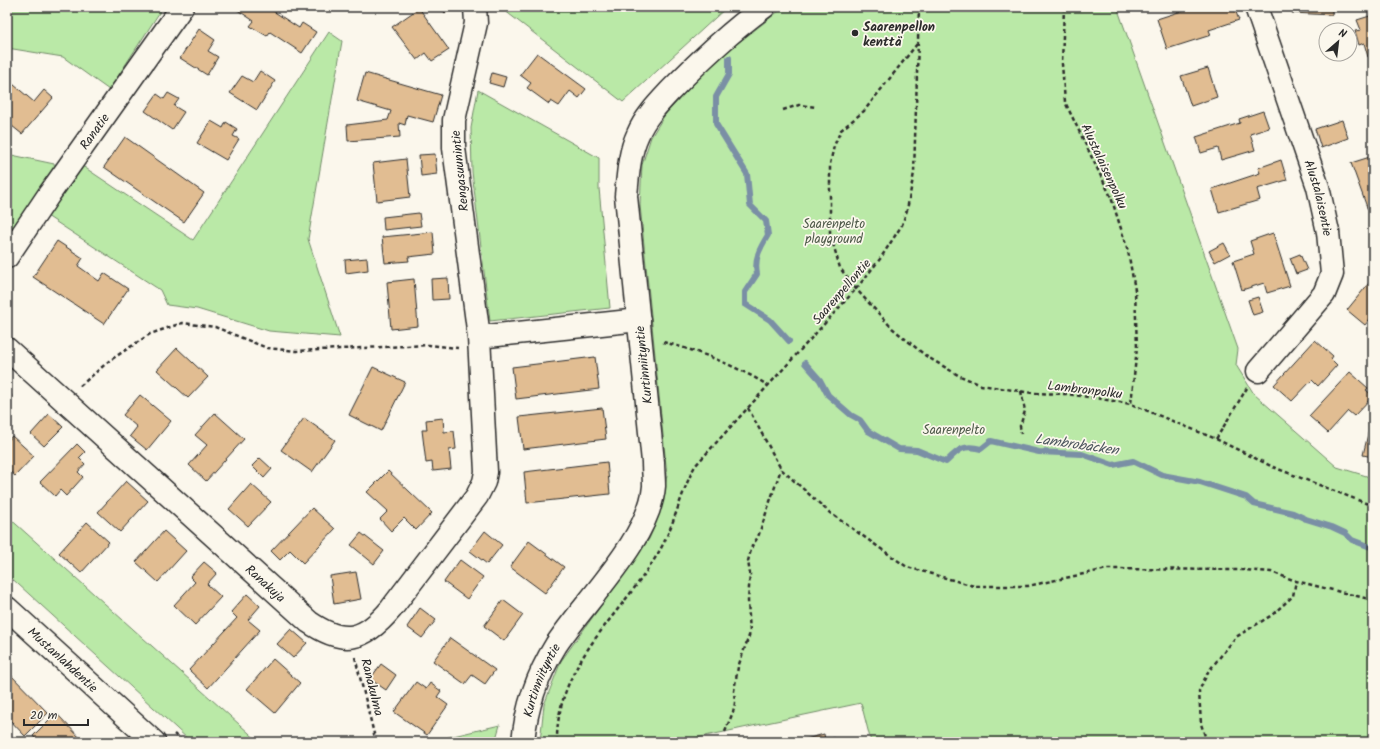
<svg xmlns="http://www.w3.org/2000/svg" width="1380" height="749" viewBox="0 0 1380 749" font-family="Kalam,sans-serif">
<style>
.green{fill:#bae9a7;stroke:#728a69}
.lines{fill:none;stroke-linecap:round;stroke-linejoin:round}
.stream{stroke:#7a8fa5;stroke-width:6}
.building{fill:#e1bd92;stroke:#2b2b2b}
.minor-casing{stroke:#2b2b2b;stroke-width:25}
.tertiary-casing{stroke:#2b2b2b;stroke-width:25}
.path{stroke:#2b2b2b;stroke-width:2.5;stroke-dasharray:4 3;stroke-linecap:butt}
.minor{stroke:#fbf7ec;stroke-width:22}
.tertiary{stroke:#fbf7ec;stroke-width:22}
.poi-dot{fill:#2b2b2b;stroke:#fbf7ec;stroke-width:1.5}
.labels{text-anchor:middle;stroke-width:3.5;stroke-linejoin:round;paint-order:stroke}
.poi-label{font-size:13px;font-weight:bold;fill:#2b2b2b;stroke:#fbf7ec;text-anchor:start}
.street-label{font-size:13px;fill:#2b2b2b;stroke:#fbf7ec}
.park-label{font-size:13px;fill:#4f5a4a;stroke:#fbf7ec}
.water-label{font-size:14px;font-style:italic;fill:#4c555e;stroke:#fbf7ec}
</style>
<rect width="100%" height="100%" fill="#fbf7ec"/>
<filter id="ink" filterUnits="userSpaceOnUse"><feTurbulence type="fractalNoise" baseFrequency=".025" numOctaves="2"/><feDisplacementMap in="SourceGraphic" scale="8" xChannelSelector="R" yChannelSelector="G"/><feConvolveMatrix kernelMatrix="1 2 1 2 8 2 1 2 1" color-interpolation-filters="sRGB"/></filter>
<g filter="url(#ink)">
<path class="green" d="M7,7H163L109,90L63,57L7,48Z
M500,7H727L623,102Z
M784,7H1117L1238,349L1236,365L1254,394L1337,467L1373,478V742H871L861,703L677,742H540L544,705L561,661L649,539C659,518 663,498 667,475L640,205L642,165L651,137L666,113L715,61Z
M329,32L342,41L308,239L340,337L269,331L197,309L167,305L160,290L44,214L78,163L193,240Z
M478,90L599,158V188L610,308L490,321L472,172L471,128Z
M7,154L59,165L7,239Z
M7,516L259,742H191L176,728L7,574Z
M500,725L495,742H428Z"/>
<g class="lines">
<path class="stream" d="M729,58V74L716,97V124L747,174L750,205L766,221L768,235C760,248 754,258 757,274L745,292V304L770,320L789,341
M805,363L820,380L828,395L851,415L860,420L868,431L899,449L917,450L946,462C958,450 963,444 981,449L991,441L1039,452L1082,454L1113,465L1133,461L1162,475L1200,482L1246,497L1254,504L1293,513L1306,519L1332,527L1345,533L1352,540L1373,548"/>
</g>
<path class="building" d="M233,7H267L299,28L302,23L316,32L302,53L270,32L267,36L250,26L254,21Z
M440,7H453L445,13Z
M1194,7H1234L1239,20L1209,30L1211,35L1167,49L1157,19Z
M1292,7H1332V15L1292,13Z
M419,8L449,50L432,61L426,53L417,60L392,27Z
M1373,15V56L1368,57L1364,43L1359,45L1355,31L1361,30L1357,20Z
M199,29L215,40L208,51L218,57L207,75L180,58Z
M537,53L586,89L579,98L570,91L559,106L551,101L549,104L527,88L531,83L520,75Z
M1208,68L1217,97L1191,106L1181,76Z
M260,71L275,81L257,110L230,93L242,76L253,82Z
M365,73L441,95L433,122L407,115L405,125L399,123L400,137L348,141L347,125L388,120L391,111L357,101Z
M492,73L506,77L503,87L489,83Z
M7,79L34,102L44,90L53,98L22,134L7,122Z
M168,93L179,99L174,106L184,112L172,130L145,111L157,94L164,99Z
M1263,111L1269,128L1250,134L1255,150L1221,160L1218,148L1201,153L1196,137L1240,123L1239,119Z
M1342,120L1348,138L1321,148L1315,129Z
M211,121L223,128L226,122L237,129L233,136L239,139L226,160L197,143Z
M125,137L204,193L184,222L104,167Z
M435,154L437,174L421,176L419,155Z
M1373,156V208L1368,210L1351,163Z
M406,159L410,197L377,201L373,163Z
M1281,160L1287,180L1257,189L1260,200L1219,212L1212,189L1260,173L1258,168Z
M419,213L421,226L384,230L383,217Z
M433,232L435,254L408,257L409,261L385,263L382,237Z
M1273,233L1290,286L1267,293L1264,283L1242,290L1233,261L1254,254L1250,241Z
M57,241L83,258L78,266L99,281L104,273L128,289L104,324L33,277Z
M1224,243L1230,254L1215,262L1209,251Z
M1300,254L1307,270L1296,274L1290,258Z
M367,258L368,270L346,273L345,260Z
M448,278L449,299L432,300L431,279Z
M1373,278V315L1365,325L1347,310Z
M414,279L418,326L391,329L387,282Z
M1258,297L1263,312L1253,315L1248,300Z
M1315,340L1333,356L1331,359L1337,365L1318,386L1312,380L1292,401L1274,385Z
M177,348L208,377L188,398L157,370Z
M595,357L599,389L516,399L512,367Z
M373,367L405,382L381,431L349,415Z
M1350,372L1368,388L1366,390L1373,396L1354,416L1348,411L1328,433L1309,416Z
M7,392L12,396L7,401Z
M140,395L171,421L147,450L130,436L137,427L123,415Z
M602,408L606,439L523,449L519,417Z
M215,413L244,439L206,481L189,465L207,445L195,435Z
M1373,413V457L1363,455Z
M49,414L63,427L44,446L31,434Z
M304,418L335,440L312,472L281,450Z
M443,418L444,432L454,431L456,449L449,450L451,469L433,471L432,462L426,463L422,430H427L426,420Z
M12,436L34,456L15,476L7,469V442Z
M77,444L85,452L79,458L85,464L78,472L83,477L66,496L60,490L55,496L40,482Z
M260,458L272,469L264,478L252,466Z
M607,462L610,494L527,503L524,472Z
M388,471L432,513L416,530L404,518L391,531L380,519L388,511L367,492Z
M126,481L148,501L120,532L98,512Z
M251,484L271,502L248,526L229,509Z
M312,508L335,529L303,563L290,550L280,560L271,551Z
M87,522L109,542L81,573L59,553Z
M164,531L186,551L158,582L136,562Z
M485,531L502,545L487,564L470,551Z
M361,533L384,551L374,564L351,545Z
M529,541L564,567L545,593L510,567Z
M460,560L483,577L467,599L444,582Z
M204,562L217,573L207,584L221,597L195,625L174,605L195,582L190,577Z
M356,572L361,599L334,604L330,576Z
M247,594L260,606L248,620L260,630L208,688L189,670L237,618L231,612Z
M503,600L523,615L504,641L484,626Z
M420,608L436,620L422,638L407,627Z
M291,629L307,643L293,658L277,644Z
M450,638L495,670L485,684L472,675L465,684L433,661Z
M273,659L300,683L275,713L247,689Z
M381,664L396,675L386,690L370,679Z
M7,671L48,713L25,736L7,717Z
M416,682L426,689L430,683L441,691L437,697L448,705L427,735L394,712Z
M56,713L84,742H38L33,736Z
M824,734L825,740L834,738L835,742H796Z"/>
<g class="lines">
<g class="minor-casing">
<g id="minor">
<path id="s1" d="M1256,7L1318,187L1328,232L1332,274L1324,294L1258,371"/>
<path id="s2" d="M7,257L50,193L182,7"/>
<path d="M479,337L639,320"/>
<path id="s3" d="M7,349L309,622C344,646 364,641 391,609L477,496L484,482L486,472L479,337L454,148V120L476,23L475,7"/>
<path id="s4" d="M7,608L154,742"/>
</g>
</g>
<g class="tertiary-casing">
<g id="tertiary">
<path id="s5" d="M523,742C526,708 538,674 556,645C585,601 650,539 654,486C654,478 653,470 653,462L626,196C628,175 629,153 638,134C645,117 659,103 671,90C700,60 730,32 764,7"/>
</g>
</g>
<path class="path" d="M1064,7L1062,64L1065,102L1111,197L1128,251L1135,290L1137,348L1131,404
M917,44L864,111L841,130L834,146L830,164V233L840,268L856,289L892,328L926,356L958,375L981,385L1032,393L1066,394L1096,398L1131,404L1216,439L1273,467L1373,506
M783,110L799,105L816,107
M663,342C699,351 737,366 769,386
M80,386L109,361L150,334L182,323L215,327L267,348L296,351L429,345L458,348
M1021,391L1025,411L1020,426L1021,434
M748,408L781,469L830,513L907,567L974,586H1028L1107,569L1243,570L1271,572L1296,581L1373,600
M1216,439L1247,388
M355,657L376,742
M725,732L733,712L735,703L734,691L738,667L750,633L748,601L750,574L748,561L752,546L758,537L781,469
M174,734L183,742
M557,742C556,663 620,617 657,555C674,528 680,494 695,466L856,289L880,259L902,225L907,210L914,173L919,7
M1207,742L1201,724L1199,691L1208,672L1236,637L1272,615L1293,596L1296,581"/>
<use href="#minor" class="minor"/>
<use href="#tertiary" class="tertiary"/>
</g>
</g>
<circle class="poi-dot" cx="855" cy="33" r="4"/>
<g class="labels">
<g class="poi-label">
<text x="863" y="31">Saarenpellon<tspan x="863" dy="15">kenttä</tspan></text>
</g>
<g class="street-label">
<text dy="5" stroke="none"><textPath href="#s2" startOffset="153">Ranatie</textPath></text>
<text transform="translate(1105 166) rotate(65)" y="5">Alustalaisenpolku</text>
<text transform="translate(459 171) rotate(-96)" y="5">Rengasuunintie</text>
<text dy="5" stroke="none"><textPath href="#s1" startOffset="201">Alustalaisentie</textPath></text>
<text transform="translate(841 291) rotate(-49)" y="5">Saarenpellontie</text>
<text transform="translate(643 365) rotate(-96)" y="5">Kurtinniityntie</text>
<text transform="translate(1085 389) rotate(7)" y="5">Lambronpolku</text>
<text dy="5" stroke="none"><textPath href="#s3" startOffset="349">Ranakuja</textPath></text>
<text dy="5" stroke="none"><textPath href="#s4" startOffset="76">Mustanlahdentie</textPath></text>
<text dy="5" stroke="none"><textPath href="#s5" startOffset="65">Kurtinniityntie</textPath></text>
<text transform="translate(373 687) rotate(76)" y="5">Ranakulma</text>
</g>
<g class="park-label">
<text x="834" y="228">Saarenpelto<tspan x="834" dy="15">playground</tspan></text>
<text x="954" y="434">Saarenpelto</text>
</g>
<g class="water-label">
<text transform="translate(1077 444) rotate(8)" y="5">Lambrobäcken</text>
</g>
</g>
<rect width="1380" height="749" fill="none" stroke="#fbf7ec" stroke-width="24"/>
<rect x="12" y="12" width="1356" height="725" fill="none" stroke="#2b2b2b" stroke-width="1.5" filter="url(#ink)"/>
<g transform="translate(1338 42) rotate(28)"><circle r="19" fill="#fbf7ec" stroke="#a8a59f"/>
<path d="M0-3L7 15L0 10L-7 15Z" fill="#2b2b2b"/>
<text y="-6" font-size="11" font-weight="bold" text-anchor="middle" fill="#2b2b2b">N</text>
</g>
<path d="M24 719v6h64v-6" fill="none" stroke="#2b2b2b" stroke-width="2"/>
<text x="30" y="719" font-size="12" fill="#2b2b2b" stroke="#fbf7ec" stroke-width="3" paint-order="stroke">20 m</text>
</svg>
